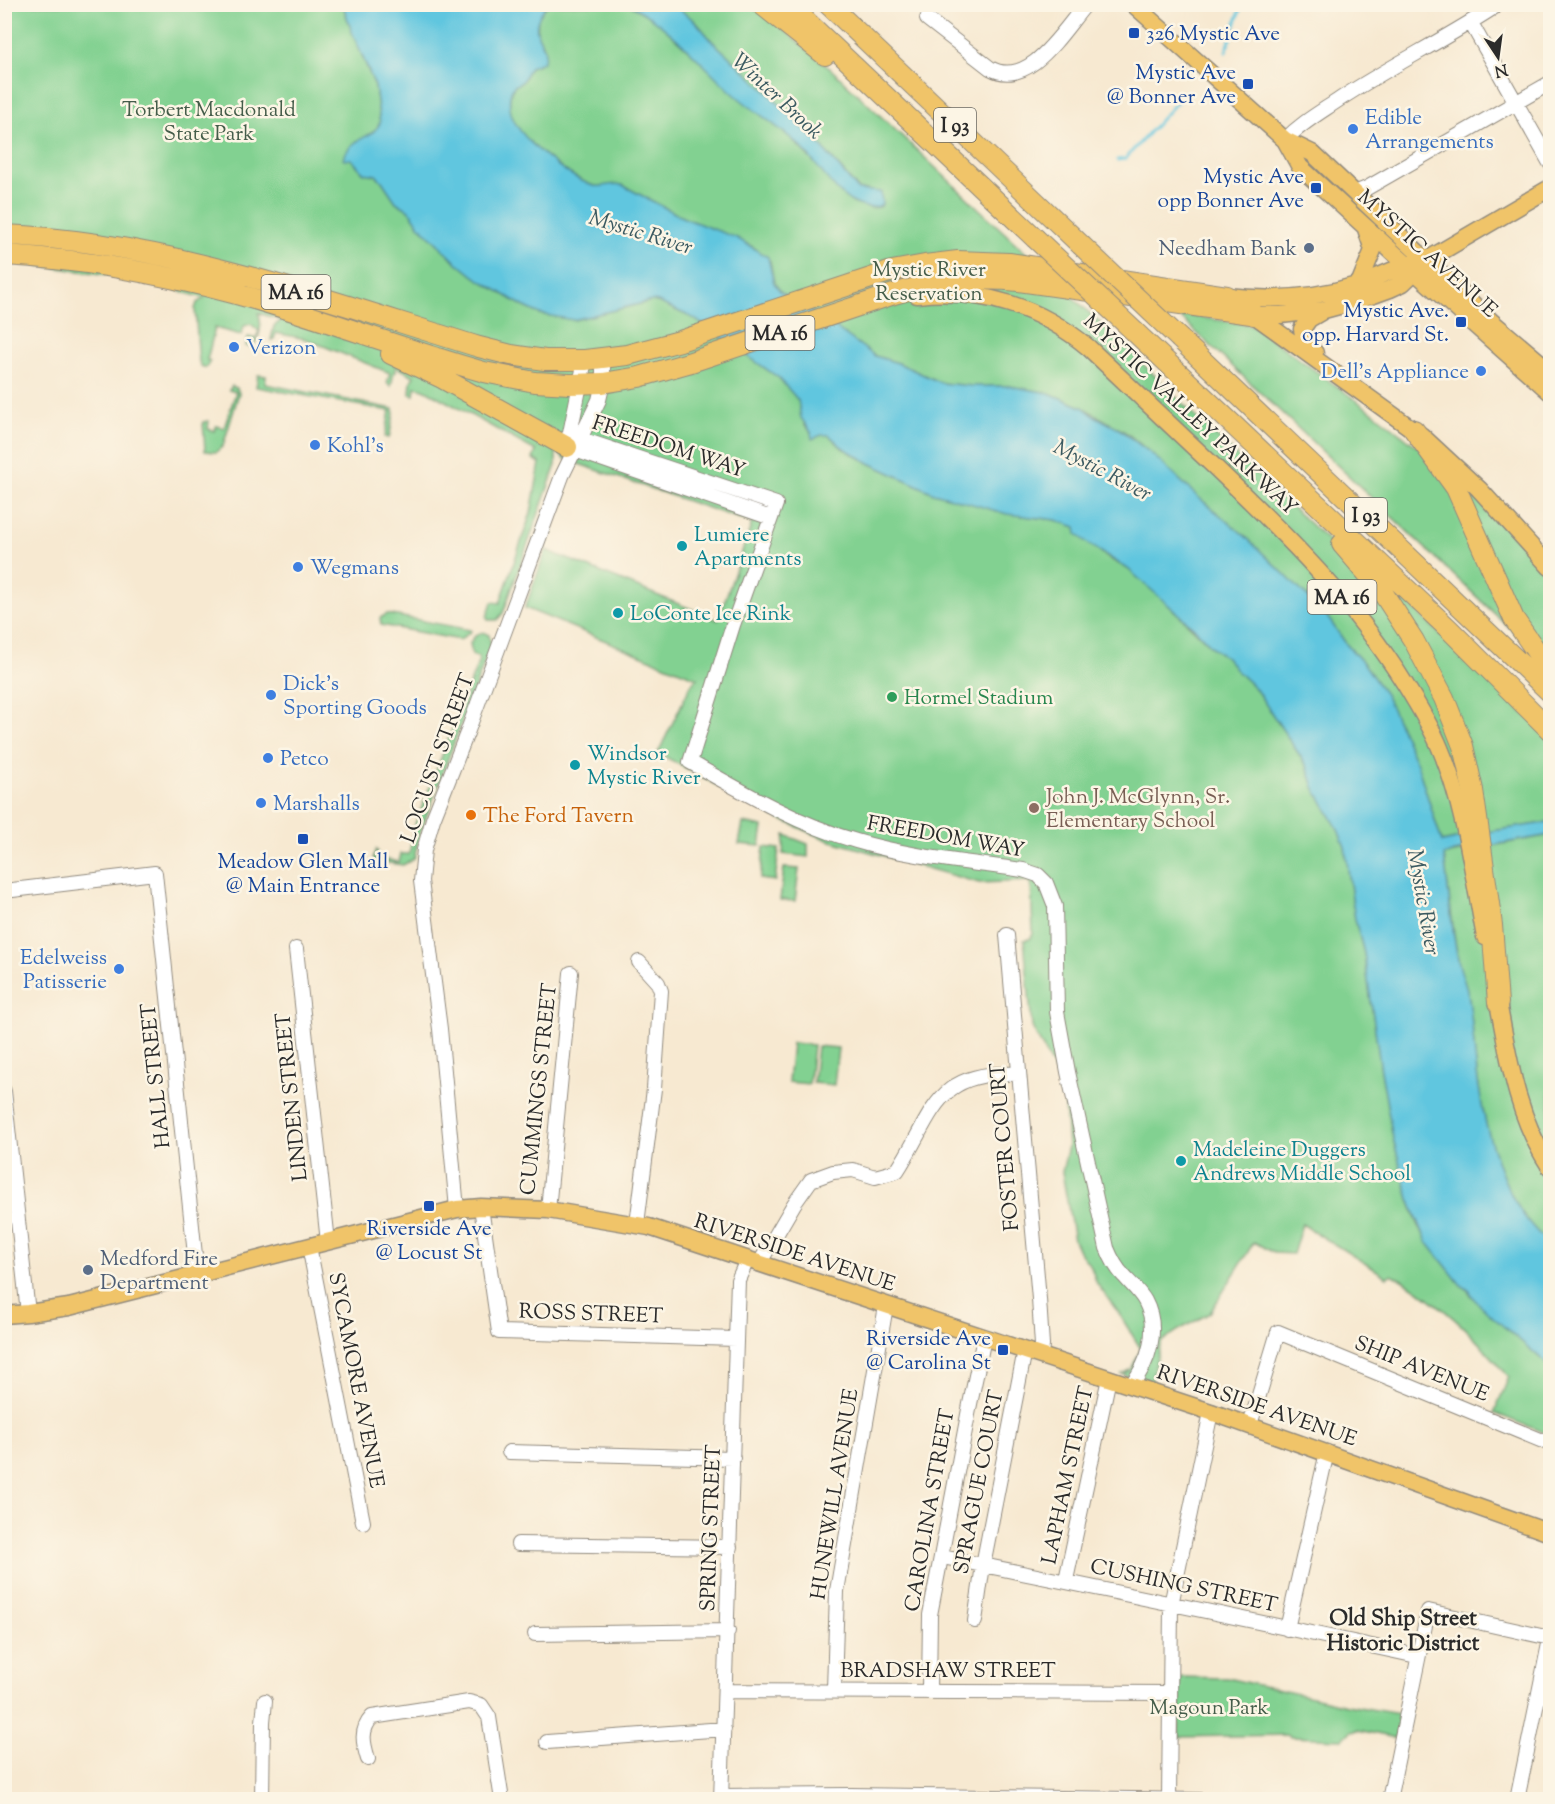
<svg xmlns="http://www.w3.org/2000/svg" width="1555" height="1804" viewBox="0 0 1555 1804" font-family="'Sorts Mill Goudy',serif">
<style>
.green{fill:#82d191;stroke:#567e5e;stroke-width:1.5}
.water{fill:#61c6df;stroke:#467885;stroke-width:1.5}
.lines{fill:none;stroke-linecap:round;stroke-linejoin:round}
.stream{stroke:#61c6df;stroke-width:3}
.minor-casing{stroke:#918a7e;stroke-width:16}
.major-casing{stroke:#918a7e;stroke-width:19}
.highway-casing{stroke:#918a7e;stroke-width:22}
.minor{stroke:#fff;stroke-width:14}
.major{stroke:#f0c469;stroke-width:16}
.highway{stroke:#f0c469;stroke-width:20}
.highway-bridge-casing{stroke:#918a7e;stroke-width:22;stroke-linecap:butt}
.highway-bridge{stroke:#f0c469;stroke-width:20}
.transit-dot{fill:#1a4fb4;stroke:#fcf5e5;stroke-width:2}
.shop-dot{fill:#3f7fe0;stroke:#fcf5e5;stroke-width:2}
.service-dot{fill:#5c6f8a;stroke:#fcf5e5;stroke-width:2}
.culture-dot{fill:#0f9aa8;stroke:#fcf5e5;stroke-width:2}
.leisure-dot{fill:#2e9e5b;stroke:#fcf5e5;stroke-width:2}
.education-dot{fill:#8d6e63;stroke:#fcf5e5;stroke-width:2}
.food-dot{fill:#e8710a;stroke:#fcf5e5;stroke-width:2}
.labels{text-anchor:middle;stroke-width:5;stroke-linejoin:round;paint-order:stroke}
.shield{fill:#fcf5e5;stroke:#6a6863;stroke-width:1.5}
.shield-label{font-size:20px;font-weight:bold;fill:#2b2b2b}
.transit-label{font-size:21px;fill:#164399;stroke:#fcf5e5;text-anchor:end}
.park-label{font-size:21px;fill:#455d4a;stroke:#fcf5e5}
.shop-label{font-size:21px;fill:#366cbe;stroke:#fcf5e5;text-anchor:start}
.service-label{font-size:21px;fill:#4e5e75;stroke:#fcf5e5;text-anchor:end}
.street-label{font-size:21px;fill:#2b2b2b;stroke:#fcf5e5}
.culture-label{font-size:21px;fill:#0d838f;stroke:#fcf5e5;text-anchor:start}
.leisure-label{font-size:21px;fill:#27864d;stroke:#fcf5e5;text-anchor:start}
.education-label{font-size:21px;fill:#785e54;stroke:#fcf5e5;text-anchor:start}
.food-label{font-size:21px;fill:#c56008;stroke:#fcf5e5;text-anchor:start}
.water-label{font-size:22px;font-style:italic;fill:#3b5a61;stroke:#fcf5e5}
.neighbourhood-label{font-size:22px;font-weight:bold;fill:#2b2b2b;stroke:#fcf5e5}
</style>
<rect width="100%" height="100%" fill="#fcf5e5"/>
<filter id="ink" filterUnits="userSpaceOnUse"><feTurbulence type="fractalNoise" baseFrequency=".0167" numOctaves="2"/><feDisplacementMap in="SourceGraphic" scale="12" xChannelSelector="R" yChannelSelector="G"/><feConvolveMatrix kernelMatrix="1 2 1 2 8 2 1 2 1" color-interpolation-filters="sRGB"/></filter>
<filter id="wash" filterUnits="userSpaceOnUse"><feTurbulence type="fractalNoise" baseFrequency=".008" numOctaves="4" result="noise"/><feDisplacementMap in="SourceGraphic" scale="24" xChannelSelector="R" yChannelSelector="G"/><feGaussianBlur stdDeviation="1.35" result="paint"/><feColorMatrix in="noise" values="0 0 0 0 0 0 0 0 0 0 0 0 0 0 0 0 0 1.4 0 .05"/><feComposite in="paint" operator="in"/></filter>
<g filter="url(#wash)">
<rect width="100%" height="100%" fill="#f7e9d1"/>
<path class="green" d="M5,5H343L352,32L375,86L380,123C374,137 358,138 349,149L351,159L364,173L376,175L382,181L396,202L409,210L420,226L455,261L475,277L523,306L540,314L574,320L652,301L658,302L693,318L779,378L798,400L805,425L811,432L829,435L842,448L869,463L934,493L1017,515L1056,520L1076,527L1106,557L1128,569L1157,594L1214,649L1226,657L1235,669L1255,688L1307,766L1314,787L1337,827L1345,847L1355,919L1364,953L1381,1071L1393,1138L1409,1199L1418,1224L1427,1241L1461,1285L1469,1290L1471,1295L1489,1313L1548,1365L1550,1370V1435L1494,1413L1509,1377C1473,1334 1441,1302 1392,1274L1387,1277L1302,1224L1293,1254L1274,1253L1254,1242L1210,1313L1179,1330L1161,1342L1152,1376L1153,1384L1122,1374L1131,1369L1141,1349L1118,1312L1097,1284L1091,1267L1079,1251L1074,1240L1062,1172L1068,1146L1064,1089L1032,1027L1024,940L1030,939L1033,934L1031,883L1028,881L979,883L828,840L777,818L658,753L691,685L697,678L525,608L546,550L718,620L752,523L573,462L565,459L556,451V465L503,613L497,620H488L487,617L492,602L500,603L531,513L540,463L533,459L536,451L424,389L415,387L414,395L410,394L411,381L414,376L395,366L396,372H394L391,386L387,383L390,373L306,339L276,333L274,339L271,340L274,326L282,320L258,313C263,323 260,340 251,347L246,346L248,337L256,339L259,331L251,324L244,326L241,335L215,328L207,360L210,361L206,368L201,366L199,362L195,309L197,303L204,298L179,291L164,282L5,261Z
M547,5H630L654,19L718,77L735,94L789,136L853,203L871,208L880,207L868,190H859L821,146L762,87L712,41L696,22L674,5H752L770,18L834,72L1132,353L1199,420L1333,545L1356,554L1550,738V822L1493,831L1442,842L1417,764L1386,696L1365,665L1347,645L1326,615L1244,535L1198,497L1153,455L1127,433L1084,408L1049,393L1009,386H972L941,383L898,363L875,356L832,325L781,292L774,283L770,261L753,247L684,218L622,185C613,183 603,189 594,186C568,177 514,137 510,109C509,101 510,93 514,86L522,82L530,67L539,64L545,49L537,34L538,17Z
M1177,314L1252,325L1378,416L1459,479L1521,543L1550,578V666Z
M258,375L266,376L265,384L393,409L394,414L389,438L385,437L390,411L256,387Z
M232,386L237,388L239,393L223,446L216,452L205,451L203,422L209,421L208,429L214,431L216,426L224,428L236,392L229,390Z
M387,614L470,630L471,631L460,640L381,625L380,618Z
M483,632L489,635L491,645L420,833L414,859L403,865L375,861L373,859L376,850L378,852L377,858L399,862L401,854H409L415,825L478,663L479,657L472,655L470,643L475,636Z
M743,823L763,827L760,846L739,844Z
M785,835L808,844V857L783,854Z
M1550,835V1243C1506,1211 1485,1133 1478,1081C1474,1054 1473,1026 1469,999C1466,987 1461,976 1459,964C1452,928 1449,891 1444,855Z
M764,847L779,849L775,881L760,879Z
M784,868L799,869L795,901L780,900Z
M792,1043L813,1045L809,1084L788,1082Z
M817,1046L838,1048L834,1085L813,1083Z
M1180,1677L1227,1678L1347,1705L1400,1714L1395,1738L1358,1730L1351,1731L1343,1739L1290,1737L1289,1735L1179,1737Z"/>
<path class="water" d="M343,5H547C540,13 534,24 538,35C542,47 548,48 543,62L530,67L522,82L514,86C510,92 509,101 510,109C514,137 569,178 594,186C603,188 612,182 622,185L684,218L737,238L768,257L774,283L781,292L832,325L875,356L898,363L941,383L972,386H1009L1049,393L1084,408L1093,415L1119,429L1153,455L1198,497L1244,535L1326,615L1347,645L1365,665L1386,696L1417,764L1442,842L1493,831L1550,822V835L1454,852L1444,856C1449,892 1451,928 1459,964C1462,976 1467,987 1469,999C1473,1026 1474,1054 1478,1081C1485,1133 1506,1211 1550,1243V1370L1543,1360L1488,1313L1475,1300L1469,1290L1461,1285L1427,1242L1409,1199L1393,1138L1381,1071L1364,953L1355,919L1345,847L1337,827L1314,787L1307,766L1255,688L1235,669L1226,657L1214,649L1192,626L1128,569L1090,545L1077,534L1076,527L1056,520L1007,514L934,493L869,463L842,447L829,435H822L812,439L811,432L801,418L798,400L779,378L693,318L658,302L652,301L573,320L540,314L523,306L475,277L455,261L420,226L409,210L396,202L382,181L376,175L364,173L351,159L344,160L343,159C345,154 348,149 352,145C362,136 374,136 380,123L375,86L352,32Z
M630,5H674L696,22L712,41L762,87L821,146L858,190L881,192L882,205C873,210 861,207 852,202C834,192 817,164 802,148C781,128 756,113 734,94C701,64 670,26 630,5Z"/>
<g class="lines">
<path class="stream" d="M1226,52L1242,4
M1117,160L1125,159L1186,92"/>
</g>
</g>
<g filter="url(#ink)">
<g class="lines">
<g class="minor-casing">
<path id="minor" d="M927,19L990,68C1029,90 1063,30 1086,4
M1471,23L1550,163
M1285,140C1301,123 1321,112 1340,99C1392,65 1448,38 1499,4
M1355,193L1367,188L1550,83
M569,435L776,504L733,625L690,762C743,792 797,824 856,841C910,857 967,862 1023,870L1038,875L1046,883L1055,906L1057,1012L1068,1072L1107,1248C1111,1258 1116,1268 1124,1276C1131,1284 1140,1292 1145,1301C1160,1329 1149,1363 1131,1385
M568,443L585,360
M569,448L771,518
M4,891L155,873L197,1274
M1007,935L1039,1299L1042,1345L1041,1355
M296,949L328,1242
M4,1091L28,1313
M481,1207L499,1332L736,1339
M457,1209L440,1029L421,881L424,850L433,819L467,733L562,476L599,400L603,383V359
M548,1210L571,973
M637,1224L654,1089L661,991L658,983L639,962
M309,1246L363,1522
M759,1264L794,1204L811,1180L833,1172L853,1170L875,1177L897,1171C934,1114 935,1069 1018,1074
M1250,1425L1278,1332L1550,1444
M509,1452L733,1458
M518,1544L730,1547
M942,1557C1101,1588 1259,1622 1418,1656
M1066,1580L1109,1378
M975,1621L983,1565L1025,1350
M1287,1629L1327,1452
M535,1634L728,1631
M834,1690L837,1591L886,1306
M726,1691L1170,1693
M929,1692L930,1615L970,1404L984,1338
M547,1742L724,1729
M368,1759C363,1743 360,1730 372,1717L469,1702L481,1705L489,1717L502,1800
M721,1796L851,1795L1201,1800
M262,1800L263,1722L265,1701
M721,1800L738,1280L747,1260
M1169,1800L1171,1605L1211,1412
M1389,1800L1428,1611L1550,1638
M1517,1800L1550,1639"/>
</g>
<g class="major-casing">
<path id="major" d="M1133,4L1285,140L1312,153L1491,321L1550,371
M1285,140L1300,167L1396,255L1550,392
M1359,284L1373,250L1366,229
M917,295C981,288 1040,307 1089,348C1132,389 1175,429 1218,470C1287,536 1354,602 1405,684C1418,705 1431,726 1440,748C1465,807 1473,875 1485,937
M1227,296C1270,301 1316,298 1357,285C1377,278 1394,268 1414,263
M1254,315L1422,436L1479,489L1550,567
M1254,315H1281L1324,310L1357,301L1390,289L1403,283L1427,260L1550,188
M1315,353L1304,341L1302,329L1309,319L1321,312
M1496,992C1508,1053 1515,1114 1550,1167
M4,1315L28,1313L69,1307L457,1209L481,1207L548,1210L649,1227L1211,1412L1550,1533"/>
</g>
<g class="highway-casing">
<path id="highway" d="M761,4L825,55
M788,4L1035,238
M828,4L1081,245
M4,235C166,241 326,300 479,347L511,355L545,360H585L627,355L680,341L892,271L925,265L958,261L1009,263L1227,296L1254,315
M4,255C82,259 158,273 233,293C317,316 399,348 484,372L535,382L570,384L603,383L639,377L688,363L894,294C935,281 976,277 1019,281L1251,314
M1135,332L1450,630L1550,730
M1180,339L1550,692
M391,354L442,378L567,447
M1414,430L1456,488L1514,619L1550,671
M1342,544L1379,587L1414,641L1444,698L1463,746L1473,790L1492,925L1498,1003"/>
</g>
<use href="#minor" class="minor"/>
<use href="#major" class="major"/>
<use href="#highway" class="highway"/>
<g class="highway-bridge-casing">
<path id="highway-bridge" d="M1035,238L1135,332
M1081,245L1180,339"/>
</g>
<use href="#highway-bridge" class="highway-bridge"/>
</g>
</g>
<g class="transit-dot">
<rect x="1128" y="27" width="12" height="12" rx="3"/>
<rect x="1242" y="78" width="12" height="12" rx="3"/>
<rect x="1310" y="182" width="12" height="12" rx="3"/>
<rect x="1455" y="316" width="12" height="12" rx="3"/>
<rect x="297" y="833" width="12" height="12" rx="3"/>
<rect x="423" y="1200" width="12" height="12" rx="3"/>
<rect x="997" y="1344" width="12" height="12" rx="3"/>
</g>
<g class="shop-dot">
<circle cx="1353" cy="129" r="6"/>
<circle cx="234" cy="347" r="6"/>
<circle cx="1481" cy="371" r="6"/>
<circle cx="315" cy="445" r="6"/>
<circle cx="298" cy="567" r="6"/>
<circle cx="271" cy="695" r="6"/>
<circle cx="268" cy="758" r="6"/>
<circle cx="261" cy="803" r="6"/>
<circle cx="119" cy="969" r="6"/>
</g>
<g class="service-dot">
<circle cx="1309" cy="248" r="6"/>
<circle cx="88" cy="1270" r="6"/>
</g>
<g class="culture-dot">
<circle cx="682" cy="546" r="6"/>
<circle cx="618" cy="613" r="6"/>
<circle cx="575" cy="765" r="6"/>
<circle cx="1181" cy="1161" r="6"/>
</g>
<circle class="leisure-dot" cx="892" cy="697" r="6"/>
<circle class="education-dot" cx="1034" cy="808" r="6"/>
<circle class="food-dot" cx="471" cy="815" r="6"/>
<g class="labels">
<g class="shield">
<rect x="934" y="108" width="42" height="34" rx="4.5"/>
<rect x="261.5" y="275" width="69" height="34" rx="4.5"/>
<rect x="745.5" y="316" width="69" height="34" rx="4.5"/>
<rect x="1345" y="498" width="42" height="34" rx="4.5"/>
<rect x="1307.5" y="580" width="69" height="34" rx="4.5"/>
</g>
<g class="shield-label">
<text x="955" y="132">I 93</text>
<text x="296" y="299">MA 16</text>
<text x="780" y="340">MA 16</text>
<text x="1366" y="522">I 93</text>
<text x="1342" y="604">MA 16</text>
</g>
<g class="transit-label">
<text x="1146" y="40" text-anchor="start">326 Mystic Ave</text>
<text x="1236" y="79">Mystic Ave<tspan x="1236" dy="24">@ Bonner Ave</tspan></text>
<text x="1304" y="183">Mystic Ave<tspan x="1304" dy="24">opp Bonner Ave</tspan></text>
<text x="1449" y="317">Mystic Ave.<tspan x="1449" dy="24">opp. Harvard St.</tspan></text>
<text x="303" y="868" text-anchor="middle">Meadow Glen Mall<tspan x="303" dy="24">@ Main Entrance</tspan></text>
<text x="429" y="1235" text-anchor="middle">Riverside Ave<tspan x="429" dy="24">@ Locust St</tspan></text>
<text x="991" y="1345">Riverside Ave<tspan x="991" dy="24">@ Carolina St</tspan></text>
</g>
<g class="park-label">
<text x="209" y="116">Torbert Macdonald<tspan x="209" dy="24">State Park</tspan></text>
<text x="929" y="276">Mystic River<tspan x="929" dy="24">Reservation</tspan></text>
<text x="1209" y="1714">Magoun Park</text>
</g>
<g class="shop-label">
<text x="1365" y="124">Edible<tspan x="1365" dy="24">Arrangements</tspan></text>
<text x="246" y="354">Verizon</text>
<text x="1469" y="378" text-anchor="end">Dell's Appliance</text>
<text x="327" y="452">Kohl's</text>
<text x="310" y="574">Wegmans</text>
<text x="283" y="690">Dick's<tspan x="283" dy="24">Sporting Goods</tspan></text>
<text x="280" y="765">Petco</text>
<text x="273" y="810">Marshalls</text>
<text x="107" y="964" text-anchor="end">Edelweiss<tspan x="107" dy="24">Patisserie</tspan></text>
</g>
<g class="service-label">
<text x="1297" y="255">Needham Bank</text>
<text x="100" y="1265" text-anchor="start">Medford Fire<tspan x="100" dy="24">Department</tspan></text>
</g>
<g class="street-label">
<text transform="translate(1428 253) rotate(42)" y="7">MYSTIC AVENUE</text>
<text transform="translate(1191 414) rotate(43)" y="7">MYSTIC VALLEY PARKWAY</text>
<text transform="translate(669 446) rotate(18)" y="7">FREEDOM WAY</text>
<text transform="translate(437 758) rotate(-70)" y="7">LOCUST STREET</text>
<text transform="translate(946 836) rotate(10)" y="7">FREEDOM WAY</text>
<text transform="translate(155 1076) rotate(-96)" y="7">HALL STREET</text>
<text transform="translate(538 1089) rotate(-84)" y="7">CUMMINGS STREET</text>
<text transform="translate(291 1097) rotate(-96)" y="7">LINDEN STREET</text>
<text transform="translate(1004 1147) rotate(-95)" y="7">FOSTER COURT</text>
<text transform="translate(795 1252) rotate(18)" y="7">RIVERSIDE AVENUE</text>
<text transform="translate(591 1313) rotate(2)" y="7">ROSS STREET</text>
<text transform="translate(1422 1368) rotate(22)" y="7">SHIP AVENUE</text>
<text transform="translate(357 1380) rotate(79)" y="7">SYCAMORE AVENUE</text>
<text transform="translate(1257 1405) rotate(19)" y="7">RIVERSIDE AVENUE</text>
<text transform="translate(1067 1475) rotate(-78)" y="7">LAPHAM STREET</text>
<text transform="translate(978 1482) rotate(-79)" y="7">SPRAGUE COURT</text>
<text transform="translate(834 1494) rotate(-81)" y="7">HUNEWILL AVENUE</text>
<text transform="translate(929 1510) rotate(-80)" y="7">CAROLINA STREET</text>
<text transform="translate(710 1528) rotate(-88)" y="7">SPRING STREET</text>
<text transform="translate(1184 1585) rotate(12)" y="7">CUSHING STREET</text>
<text x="948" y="1677">BRADSHAW STREET</text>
</g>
<g class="culture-label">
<text x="694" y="541">Lumiere<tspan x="694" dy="24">Apartments</tspan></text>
<text x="630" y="620">LoConte Ice Rink</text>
<text x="587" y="760">Windsor<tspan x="587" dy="24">Mystic River</tspan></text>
<text x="1193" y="1156">Madeleine Duggers<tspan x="1193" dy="24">Andrews Middle School</tspan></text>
</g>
<g class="leisure-label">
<text x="904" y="704">Hormel Stadium</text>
</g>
<g class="education-label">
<text x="1046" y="803">John J. McGlynn, Sr.<tspan x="1046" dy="24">Elementary School</tspan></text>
</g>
<g class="food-label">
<text x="483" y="822">The Ford Tavern</text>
</g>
<g class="water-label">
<text transform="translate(778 95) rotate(43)" y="8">Winter Brook</text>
<text transform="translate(641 231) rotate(17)" y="8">Mystic River</text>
<text transform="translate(1103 469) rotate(28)" y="8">Mystic River</text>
<text transform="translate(1425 902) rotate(80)" y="8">Mystic River</text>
</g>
<g class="neighbourhood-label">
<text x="1403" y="1625">Old Ship Street<tspan x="1403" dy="25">Historic District</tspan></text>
</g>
</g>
<rect width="1555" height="1804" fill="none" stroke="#fcf5e5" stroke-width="24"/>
<g transform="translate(1498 57) rotate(167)" stroke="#fcf5e5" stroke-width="4.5" paint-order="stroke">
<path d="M0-4.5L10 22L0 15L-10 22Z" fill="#2b2b2b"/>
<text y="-9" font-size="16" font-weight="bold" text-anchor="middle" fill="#2b2b2b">N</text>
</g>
</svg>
